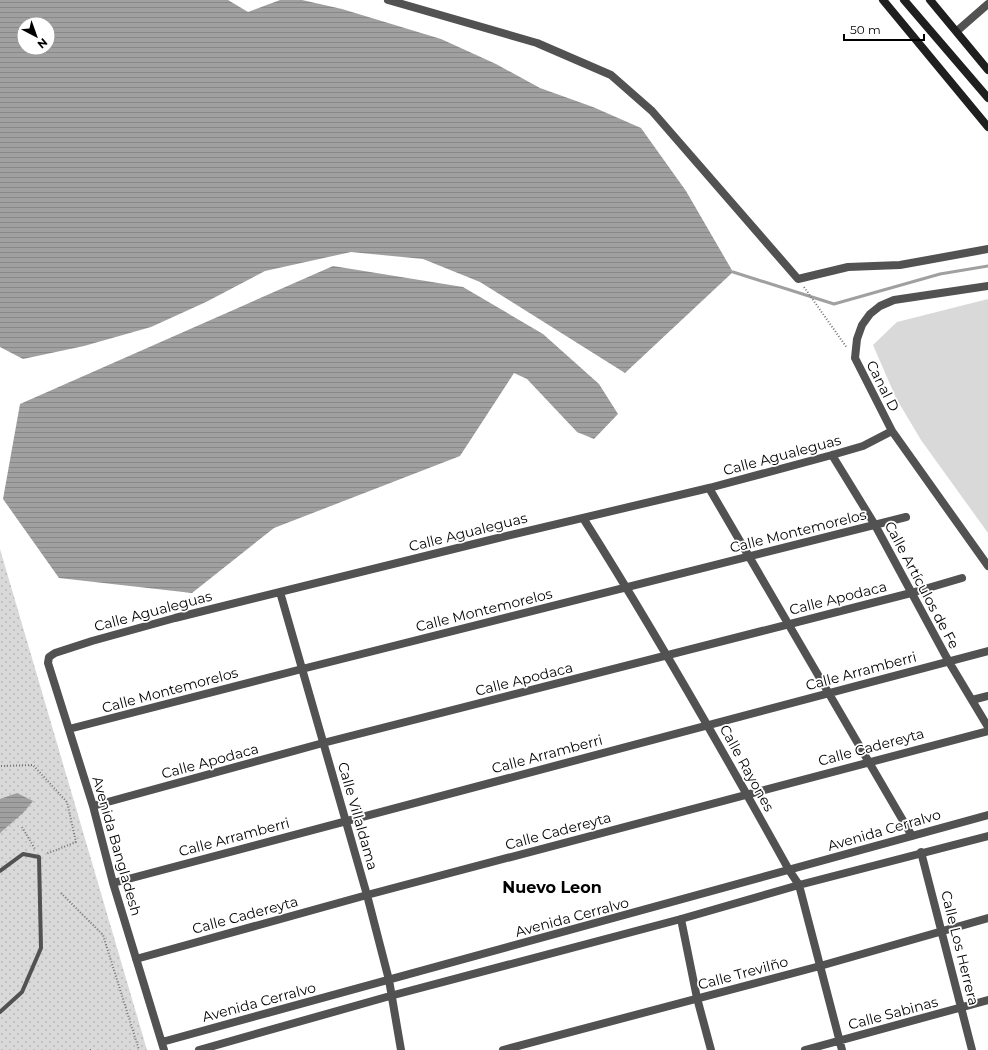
<svg xmlns="http://www.w3.org/2000/svg" width="988" height="1050" viewBox="0 0 988 1050" font-family="Montserrat,sans-serif">
<style>
.grass{fill:#d9d9d9}
.park{fill:url(#park-dots)}
.water{fill:url(#water-rules);fill-rule:evenodd}
.lines{fill:none;stroke-linecap:round;stroke-linejoin:round}
.stream{stroke:#a0a0a0;stroke-width:3}
.path{stroke:#747474;stroke-width:2;stroke-dasharray:1 2;stroke-linecap:butt}
.lane{stroke:#525252;stroke-width:4}
.street{stroke:#525252;stroke-width:8}
.secondary{stroke:#1f1f1f;stroke-width:8}
.labels{text-anchor:middle;stroke-width:3.5;stroke-linejoin:round;paint-order:stroke}
.street-label{font-size:14px;fill:#000;stroke:#fff}
.quarter-label{font-size:16px;font-weight:bold;fill:#000;stroke:#fff}
</style>
<defs>
<pattern id="park-dots" width="8" height="8" patternUnits="userSpaceOnUse"><rect width="8" height="8" fill="#d9d9d9"/><path d="M2 2h.1M6 6h.1" fill="none" stroke="#b8b8b8" stroke-width="1.8" stroke-linecap="round"/></pattern>
<pattern id="water-rules" width="6" height="5" patternUnits="userSpaceOnUse"><rect width="6" height="5" fill="#a0a0a0"/><path d="M0 2.5h6" fill="none" stroke="#888"/></pattern>
</defs>
<rect width="100%" height="100%" fill="#fff"/>
<path class="grass" d="M988,299V533L921,440L896,398L873,345L897,322Z"/>
<path class="park" d="M0,549L147,1050H0Z"/>
<path class="water" d="M0,0H228L248,12L280,0H302L342,9L441,39L496,64L540,88L593,107L641,128L686,191L733,272L625,373L480,282L423,259L351,252L265,271L206,302L151,327L84,346L23,359L0,347ZM24,24H48V48H24Z
M333,266L463,287L543,334L599,384L618,414L594,439L577,432L527,379L514,373L460,456L274,528L192,593L59,578L3,499L20,404Z
M17,793L33,801L23,813L0,833V799Z"/>
<g class="lines">
<path class="stream" d="M733,272L834,304L940,274L988,266"/>
<path class="path" d="M804,287L847,348
M1,766L33,765L67,802L76,842L46,854
M22,827L35,849
M61,893L103,935L139,1050
M90,1050H92"/>
<path class="lane" d="M0,871L23,854L39,857L41,948L22,992L0,1012"/>
<path class="street" d="M388,0L537,43L611,75L652,111L798,279L848,267L900,265L988,249
M957,31L988,4
M988,286L894,300L880,306L870,314L862,325L857,339L855,358L892,431L988,566
M832,455L875,525L949,662L988,727
M709,488L912,836
M583,518C656,633 723,751 789,870L799,885L842,1050
M280,592L367,895L389,980L401,1050
M972,700L988,696
M69,729L302,669L906,517
M93,806L323,743L911,593L962,578
M921,852L972,1050
M113,883L988,651
M681,919L697,998L711,1050
M136,959L367,895L988,731
M162,1042L988,815
M164,1050L113,883L93,806L48,663L49,657L55,653L92,641L175,618L494,539L709,488L832,455L863,446L892,431
M199,1050L390,996L681,919L799,885L988,836
M503,1050L820,966L988,918
M805,1050L988,1000"/>
<path class="secondary" d="M883,0L988,127
M904,0L988,98
M930,0L988,70"/>
</g>
<g class="labels">
<g class="street-label">
<text transform="translate(883 386) rotate(63)" y="5">Canal D</text>
<text transform="translate(782 455) rotate(-15)" y="5">Calle Agualeguas</text>
<text transform="translate(798 531) rotate(-14)" y="5">Calle Montemorelos</text>
<text transform="translate(468 532) rotate(-14)" y="5">Calle Agualeguas</text>
<text transform="translate(922 585) rotate(62)" y="5">Calle Artículos de Fe</text>
<text transform="translate(838 598) rotate(-14)" y="5">Calle Apodaca</text>
<text transform="translate(484 610) rotate(-14)" y="5">Calle Montemorelos</text>
<text transform="translate(153 611) rotate(-15)" y="5">Calle Agualeguas</text>
<text transform="translate(861 671) rotate(-15)" y="5">Calle Arramberri</text>
<text transform="translate(524 679) rotate(-14)" y="5">Calle Apodaca</text>
<text transform="translate(170 690) rotate(-15)" y="5">Calle Montemorelos</text>
<text transform="translate(871 747) rotate(-15)" y="5">Calle Cadereyta</text>
<text transform="translate(547 754) rotate(-15)" y="5">Calle Arramberri</text>
<text transform="translate(210 761) rotate(-15)" y="5">Calle Apodaca</text>
<text transform="translate(747 768) rotate(61)" y="5">Calle Rayones</text>
<text transform="translate(358 816) rotate(74)" y="5">Calle Villaldama</text>
<text transform="translate(884 830) rotate(-16)" y="5">Avenida Cerralvo</text>
<text transform="translate(558 831) rotate(-15)" y="5">Calle Cadereyta</text>
<text transform="translate(234 837) rotate(-15)" y="5">Calle Arramberri</text>
<text transform="translate(117 846) rotate(74)" y="5">Avenida Bangladesh</text>
<text transform="translate(245 915) rotate(-15)" y="5">Calle Cadereyta</text>
<text transform="translate(572 917) rotate(-15)" y="5">Avenida Cerralvo</text>
<text transform="translate(960 948) rotate(76)" y="5">Calle Los Herrera</text>
<text transform="translate(743 973) rotate(-15)" y="5">Calle Trevilño</text>
<text transform="translate(259 1002) rotate(-15)" y="5">Avenida Cerralvo</text>
<text transform="translate(893 1013) rotate(-15)" y="5">Calle Sabinas</text>
</g>
<g class="quarter-label">
<text x="552" y="893">Nuevo Leon</text>
</g>
</g>
<g transform="translate(36 36) rotate(139)"><circle r="19" fill="#ffffff" stroke="#999999"/>
<path d="M0-3L7 15L0 10L-7 15Z" fill="#000000"/>
<text y="-6" font-size="11" font-weight="bold" text-anchor="middle" fill="#000000">N</text>
</g>
<path d="M844 34v6h80v-6" fill="none" stroke="#000000" stroke-width="2"/>
<text x="850" y="34" font-size="12" fill="#000000" stroke="#ffffff" stroke-width="3" paint-order="stroke">50 m</text>
</svg>
